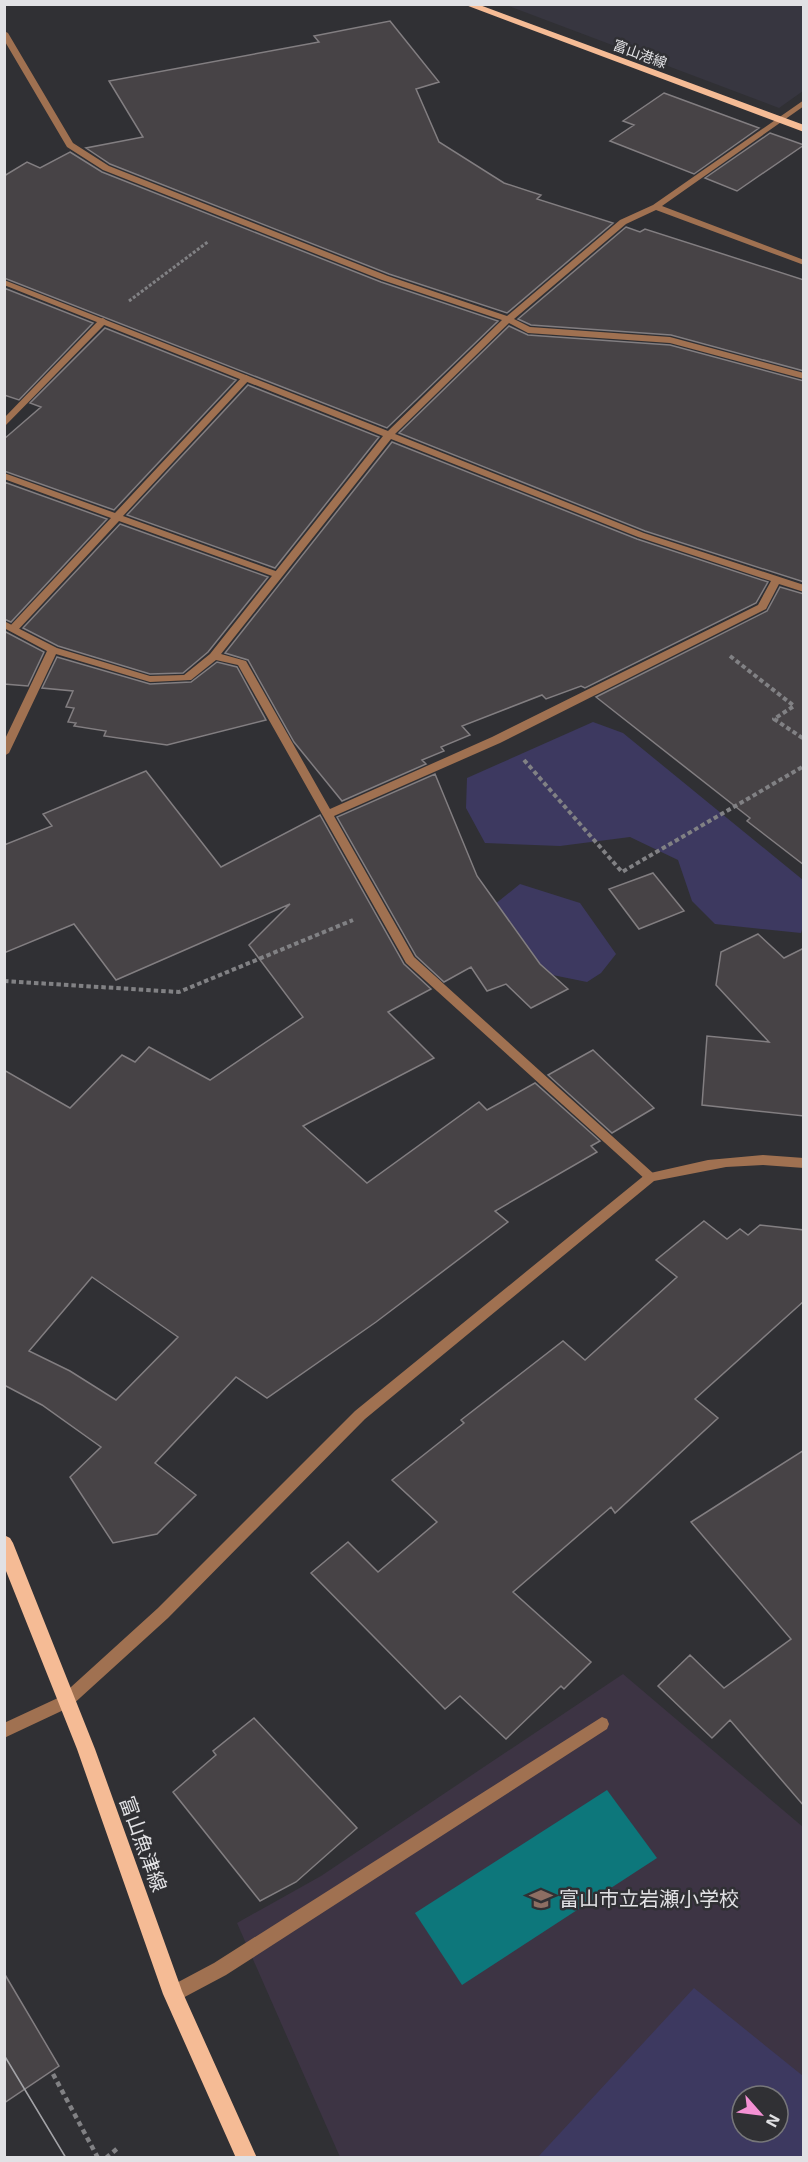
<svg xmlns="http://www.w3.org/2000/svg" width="808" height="2162" viewBox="0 0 808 2162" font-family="'Exo 2','Noto Sans JP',sans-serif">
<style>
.built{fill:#373640}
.education{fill:#3d3444;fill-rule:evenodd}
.green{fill:#3d3960;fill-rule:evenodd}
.water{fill:#0d777b}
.building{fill:#474346;stroke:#827e81;stroke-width:1.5;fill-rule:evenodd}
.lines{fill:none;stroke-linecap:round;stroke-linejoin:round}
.path-far2{stroke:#818184;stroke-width:3;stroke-dasharray:3 2;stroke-linecap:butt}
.path-far1{stroke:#818184;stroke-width:4;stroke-dasharray:4.5 3;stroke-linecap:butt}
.path{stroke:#818184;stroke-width:4.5;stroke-dasharray:5 4;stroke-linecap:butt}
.service{fill:#a07151;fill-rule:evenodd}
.minor{fill:#a07151;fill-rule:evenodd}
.tertiary{fill:#a07151;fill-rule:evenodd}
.primary{fill:#f5bb95;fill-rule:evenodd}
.tram{stroke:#a3a3a7;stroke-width:1.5}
.labels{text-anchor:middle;stroke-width:5;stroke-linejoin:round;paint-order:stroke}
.far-street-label{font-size:14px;fill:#e1e1e4;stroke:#303034}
.near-street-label{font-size:20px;fill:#e1e1e4;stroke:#303034}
.near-poi-label{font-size:20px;fill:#e1e1e4;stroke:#303034;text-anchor:start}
</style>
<rect width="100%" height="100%" fill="#303034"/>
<path class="built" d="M506,5H803V91L779,108Z"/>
<path class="education" d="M623,1674L803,1827V2157H340L237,1923L321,1876ZM742,2096H778V2132H742Z"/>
<path class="green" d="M593,722L623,733L803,880V926L801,933L715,924L692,901L678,860L630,837L560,846L485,843L466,808L467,778Z
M520,884L580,903L616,954L601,973L587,982L518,968L484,913Z
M694,1988L803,2076V2157H538ZM742,2096H778V2132H742Z"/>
<path class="water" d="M607,1790L657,1858L462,1985L415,1913Z"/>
<path class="building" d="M390,21L439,82L416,89L439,142L504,183L541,195L537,199L613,223L507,313L389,274L110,164L86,148L143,137L109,81L319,42L314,36Z
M664,93L759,128L694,174L610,141L634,125L623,121Z
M770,133L804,145L737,191L705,178Z
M70,152L102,172L381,282L498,321L387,428L4,278V176L27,162L40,168Z
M626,227L640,232L645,229L804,280V371L671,335L531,325L518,319Z
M4,288L93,323L19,400L4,395Z
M509,326L528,335L670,345L804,381V582L645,531L399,433Z
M105,328L236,380L114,510L4,471V439L41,407L30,403Z
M248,385L379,437L275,568L127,515Z
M392,442L637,539L768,582L756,603L585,688L581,686L546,699L542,695L462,726L470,735L441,747L444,751L422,760L426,764L342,801L294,742L248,660L225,653Z
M4,482L107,519L11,622L4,619Z
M120,524L268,577L208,652L183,673L150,674L58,646L23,628Z
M780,587L804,594V865L747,821L750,818L596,697L767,611Z
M4,631L44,652L28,686L4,684Z
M57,657L150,684L191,682L217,662L237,667L266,720L167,745L104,736L106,731L74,726L76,723L68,722L74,708L66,707L73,691L42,688Z
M146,771L221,867L320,815L404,964L431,989L388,1012L434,1058L303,1126L367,1183L479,1102L487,1110L535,1083L600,1141L591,1146L597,1152L495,1211L508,1222L376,1322L267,1398L236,1377L155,1463L196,1495L157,1534L113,1543L70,1477L101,1447L42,1405L4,1385V1070L70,1108L122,1055L135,1062L149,1047L210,1080L303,1017L249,945L290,904L116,980L74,924L4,953V845L52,826L43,814ZM92,1277L178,1337L116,1400L70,1371L29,1351Z
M435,774L477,876L540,964L568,989L531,1008L506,984L487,991L471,967L444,982L416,956L337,817Z
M653,873L684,911L639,929L609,889Z
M758,934L784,958L804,948V1116L702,1105L707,1036L769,1042L716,985L721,952Z
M593,1050L654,1108L612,1133L548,1075Z
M704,1221L727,1239L740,1229L748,1235L760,1225L804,1230V1301L695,1399L718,1418L615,1513L611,1507L513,1592L591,1662L564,1689L561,1686L506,1739L460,1696L445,1709L311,1573L348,1542L378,1572L437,1522L392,1480L464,1423L461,1420L563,1341L585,1360L677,1277L656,1260Z
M804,1450V1806L730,1720L712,1738L658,1686L690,1655L724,1688L791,1639L691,1522Z
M254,1718L357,1828L296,1882L260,1901L173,1792L216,1755L213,1751Z
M4,1973L59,2066L4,2103Z"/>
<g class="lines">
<path class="path-far2" d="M129,301L209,241"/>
<path class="path-far1" d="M730,656L794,706L774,719L804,739
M524,760L622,872L804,766
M4,981L179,992L353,920"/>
<path class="path" d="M53,2074L98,2158
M106,2158L119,2147"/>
<path class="service" d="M103,318L107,321L106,323L4,427V418L100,319Z
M246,375L251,378L249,380L123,516L281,573V577H275L119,521L18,630H10V626L111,518L4,479V473L115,513L243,376Z
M602,1717L607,1719L609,1724L607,1729L226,1975L179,2000L173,2002L167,2000L165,1994L167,1988L214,1963Z"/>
<path class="minor" d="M4,31L8,33L73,143L109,166L388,276L507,316L620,220L653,205L804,100V106L662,206L804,260V265L656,210L626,224L514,319L530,327L670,337L804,373V379L670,343L528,333L509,323L395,434L644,533L804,585V592L779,584L766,609L500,743L334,816L414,957L654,1174L656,1177L654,1180H646L406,963L238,665L216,660L191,680L150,682L56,654L9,753L4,756V741L47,651L4,628V621L57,648L150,676L184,675L210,654L383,436L4,285V280L388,431L502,320L382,280L103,170L67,147L4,40ZM391,439L638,537L771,581L758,605L492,737L330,809L246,661L221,654Z"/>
<path class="tertiary" d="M763,1155L804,1158V1168L763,1165L726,1167L654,1181L365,1419L168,1618L70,1707L4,1738V1723L60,1697L158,1608L355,1411L646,1174L708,1160Z"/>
<path class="primary" d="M463,4H477L804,125V132Z
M4,1535L10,1538L13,1543L95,1749L182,1991L257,2158H236L163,1994L77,1749L4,1566Z"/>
<path class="tram" d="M4,2055L66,2158"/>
</g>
<defs>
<g id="school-bare" transform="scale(1.8)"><path d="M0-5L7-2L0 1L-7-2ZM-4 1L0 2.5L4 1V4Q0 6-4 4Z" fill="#8d6e63" stroke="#303034" stroke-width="2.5" paint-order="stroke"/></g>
</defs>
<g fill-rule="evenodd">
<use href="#school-bare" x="541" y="1899"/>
</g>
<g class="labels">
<g class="far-street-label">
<text transform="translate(640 54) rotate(20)" y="5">富山港線</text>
</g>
<g class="near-street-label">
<text transform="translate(143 1844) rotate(70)" y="7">富山魚津線</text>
</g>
<g class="near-poi-label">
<text x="559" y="1906">富山市立岩瀬小学校</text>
</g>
</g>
<rect width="808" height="2162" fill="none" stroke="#e1e1e4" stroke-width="12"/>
<g transform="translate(760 2114) rotate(118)"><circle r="28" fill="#303034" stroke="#77777a" stroke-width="1.5"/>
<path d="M0-4.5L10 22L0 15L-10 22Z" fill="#f491d4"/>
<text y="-9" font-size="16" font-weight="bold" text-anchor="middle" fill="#e1e1e4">N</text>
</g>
</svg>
